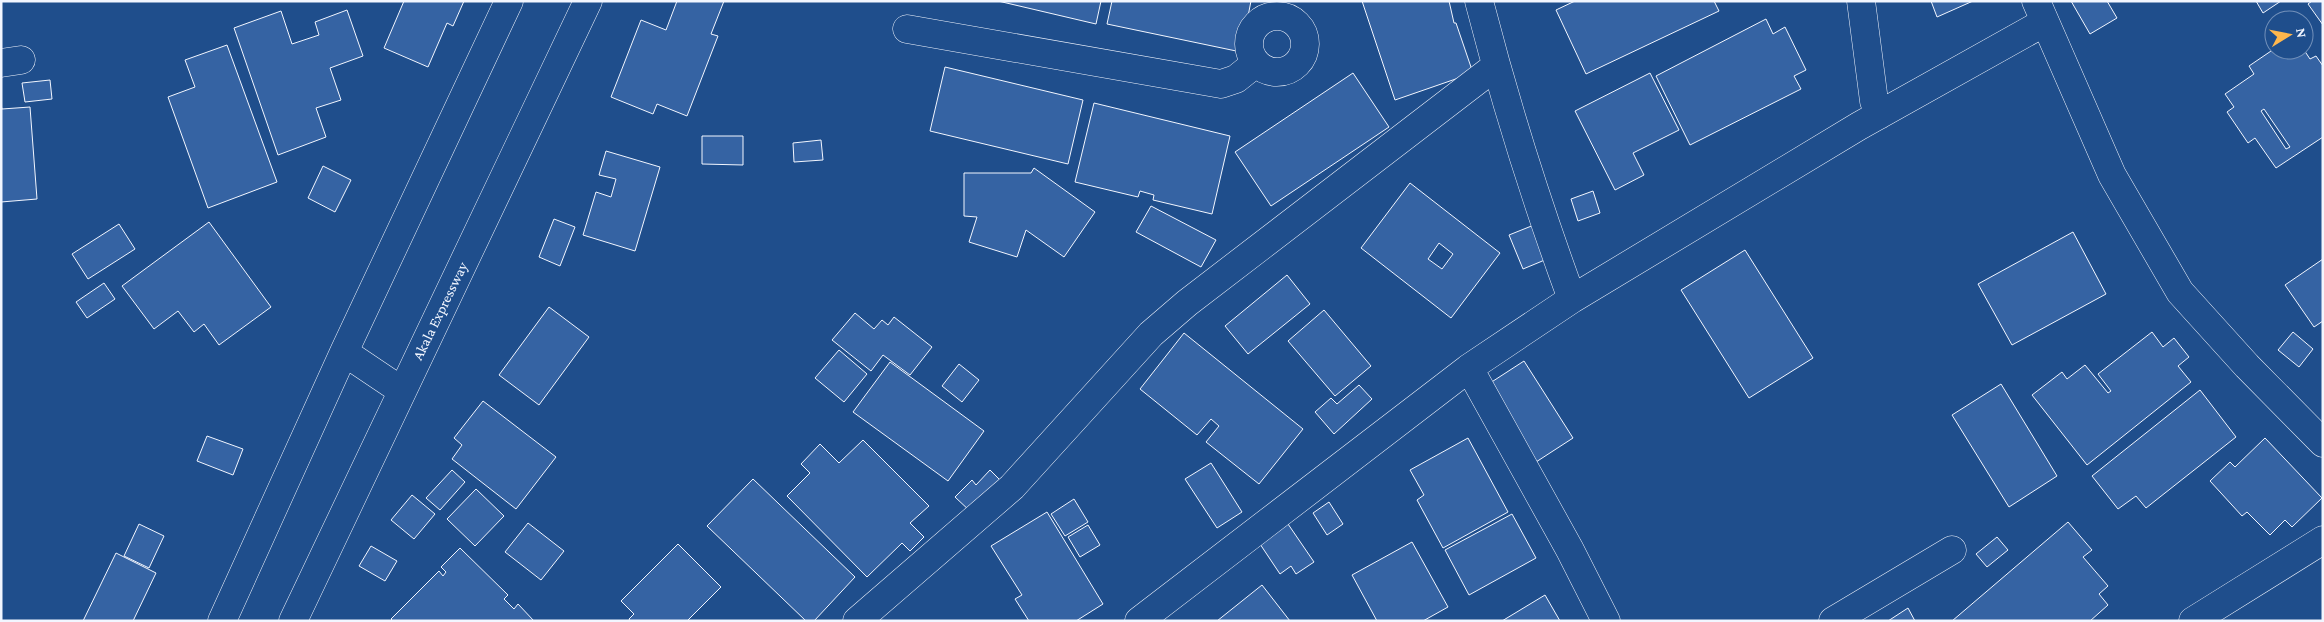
<svg xmlns="http://www.w3.org/2000/svg" width="2324" height="622" viewBox="0 0 2324 622" font-family="'Crimson Pro',serif">
<style>
.building{fill:#3563a3;stroke:#f2f6ff;fill-rule:evenodd}
.lines{fill:none;stroke-linecap:round;stroke-linejoin:round}
.minor-casing{stroke:#f2f6ff;stroke-width:29}
.major-casing{stroke:#f2f6ff;stroke-width:29}
.minor{stroke:#1f4e8c;stroke-width:28}
.major{stroke:#1f4e8c;stroke-width:28}
.labels{text-anchor:middle;stroke-width:4;stroke-linejoin:round;paint-order:stroke}
.street-label{font-size:15px;fill:#f2f6ff;stroke:#1f4e8c}
</style>
<rect width="100%" height="100%" fill="#1f4e8c"/>
<path class="building" d="M404,1H464L453,26L447,23L428,67L384,48Z
M677,1H724L711,34L718,36L687,116L657,104L653,114L611,97L641,20L666,30Z
M998,1H1101L1096,24Z
M1112,1H1251L1241,52L1107,24Z
M1362,1H1449L1454,23H1456L1473,73L1395,100Z
M1575,1H1714L1719,11L1586,74L1556,10Z
M1931,1H1973L1937,17Z
M2071,1H2107L2117,18L2090,34Z
M2256,1H2281L2263,13Z
M2312,1H2323V25L2308,4Z
M347,10L363,56L330,68L341,100L316,108L326,137L278,155L234,28L281,11L292,44L319,35L315,22Z
M1766,19L1773,34L1785,27L1806,70L1794,76L1801,89L1690,145L1656,76Z
M227,45L277,182L208,208L168,97L195,87L185,60Z
M2274,49L2283,51L2304,50L2310,59L2316,56L2323,66V137L2276,168L2255,138L2248,143L2227,112L2234,107L2225,94L2254,74L2249,66ZM2264,109L2290,147L2286,149L2261,111Z
M945,67L1083,100L1068,164L930,131Z
M1353,73L1389,127L1271,206L1235,152Z
M1650,73L1679,130L1633,153L1644,175L1615,190L1575,111Z
M50,80L52,99L25,102L22,83Z
M1094,103L1230,136L1212,214L1153,200L1154,195L1140,191L1138,197L1075,182Z
M1,105L2,109L30,107L37,199L1,202Z
M702,136H743V165L702,164Z
M821,140L823,160L794,162L793,143Z
M606,151L660,167L635,251L583,235L596,192L611,197L616,179L599,175Z
M323,166L351,180L335,212L308,198Z
M1034,168L1095,212L1064,257L1026,230L1017,257L969,242L977,217L964,216V173H1031Z
M1410,183L1500,253L1451,318L1361,248ZM1439,243L1453,254L1442,269L1428,259Z
M1593,191L1600,213L1578,221L1571,199Z
M1151,206L1216,240L1201,267L1136,232Z
M554,219L575,227L560,266L539,257Z
M209,222L271,307L219,345L204,324L194,332L178,311L154,329L122,286Z
M1539,223L1552,257L1523,269L1509,235Z
M119,224L135,249L88,279L72,254Z
M2073,232L2106,294L2012,345L1978,284Z
M1745,250L1813,358L1749,398L1681,290Z
M2323,259V321L2314,327L2285,285Z
M1287,275L1310,304L1248,354L1225,326Z
M104,283L115,299L87,318L76,302Z
M549,307L589,337L539,405L499,375Z
M1324,310L1371,366L1335,396L1288,341Z
M855,313L874,329L882,320L888,325L894,317L932,347L910,375L883,355L871,371L832,340Z
M2152,332L2163,347L2174,338L2189,357L2178,366L2191,382L2087,465L2032,395L2062,372L2067,379L2085,365L2108,393L2111,391L2098,374Z
M2293,332L2313,349L2299,367L2278,350Z
M1184,333L1303,429L1259,484L1206,442L1219,426L1211,419L1197,435L1140,389Z
M839,350L867,374L844,402L815,378Z
M1524,361L1573,438L1536,462L1487,385Z
M890,362L984,431L948,481L853,412Z
M959,364L979,380L962,402L942,386Z
M2001,384L2057,476L2009,507L1952,415Z
M1359,385L1372,399L1334,434L1315,412L1331,398L1337,404Z
M2200,390L2236,437L2146,508L2136,496L2118,509L2092,476Z
M483,401L556,457L516,509L452,459L462,445L454,438Z
M207,436L243,449L233,475L197,461Z
M1468,438L1508,512L1443,548L1417,500L1424,495L1410,470Z
M2265,438L2322,498L2292,527L2285,520L2270,535L2247,512L2242,516L2210,481L2230,462L2235,467Z
M863,440L929,506L910,523L924,537L910,551L902,543L867,577L787,496L810,473L801,464L820,444L839,463Z
M1211,463L1242,512L1217,528L1185,479Z
M452,470L465,482L440,510L426,498Z
M990,470L1001,481L971,512L955,497L972,480L976,485Z
M753,479L855,577L814,621H806L707,526Z
M476,489L504,516L475,546L447,519Z
M412,495L435,514L414,539L391,520Z
M1074,499L1088,522L1065,536L1051,514Z
M1329,502L1343,524L1327,535L1313,513Z
M1047,512L1103,604L1076,621H1029L1015,599L1022,595L991,546Z
M1512,514L1536,558L1469,595L1445,550Z
M2068,522L2092,550L2083,557L2108,586L2099,594L2108,605L2090,621H1952Z
M528,523L564,551L541,580L505,552Z
M139,524L164,536L149,568L124,556Z
M1288,524L1314,562L1296,574L1291,566L1280,574L1260,544Z
M1088,525L1100,545L1080,557L1068,537Z
M1997,537L2008,550L1987,567L1976,554Z
M1412,542L1448,607L1423,621H1377L1352,575Z
M678,544L721,587L687,621H630L629,619L634,614L621,601Z
M371,546L397,561L385,581L359,566Z
M460,548L508,595L504,599L514,609L518,604L534,621H393L391,619L439,571L443,576L446,572L441,567Z
M116,553L156,573L133,621H83Z
M1262,585L1290,621H1217Z
M1545,595L1560,621H1502Z
M1908,608L1915,621H1888Z"/>
<g class="lines">
<g class="minor-casing">
<path id="minor" d="M1479,1C1505,102 1536,201 1572,299
M1861,1L1874,101L1879,115
M2036,1L2112,175L2180,292L2247,366L2323,443
M1249 44a28 28 0 1 1 56 0a28 28 0 1 1-56 0Z
M907,29L1221,84L1236,79L1256,63
M1,63L21,60
M1469,368L1570,550L1606,621
M857,621L1012,487L1151,334L1187,303L1496,66
M1139,621L1469,368L1572,299L1859,126L2045,22
M1833,621L1952,550
M2193,621L2323,540"/>
</g>
<g class="major-casing">
<path id="major" d="M344,352L402,391
M222,621L344,352L509,1
M293,621L588,1"/>
</g>
<use href="#minor" class="minor"/>
<use href="#major" class="major"/>
</g>
<g class="labels">
<g class="street-label">
<text transform="translate(440 311) rotate(-64)" y="5">Akala Expressway</text>
</g>
</g>
<rect width="2324" height="622" fill="none" stroke="#f2f6ff" stroke-width="5"/>
<g transform="translate(2289 35) rotate(80)"><circle r="24" fill="#1f4e8c" stroke="#7391ba"/>
<path d="M0-4L9 19L0 12L-9 19Z" fill="#ffb74d"/>
<text y="-8" font-size="14" font-weight="bold" text-anchor="middle" fill="#f2f6ff">N</text>
</g>
</svg>
